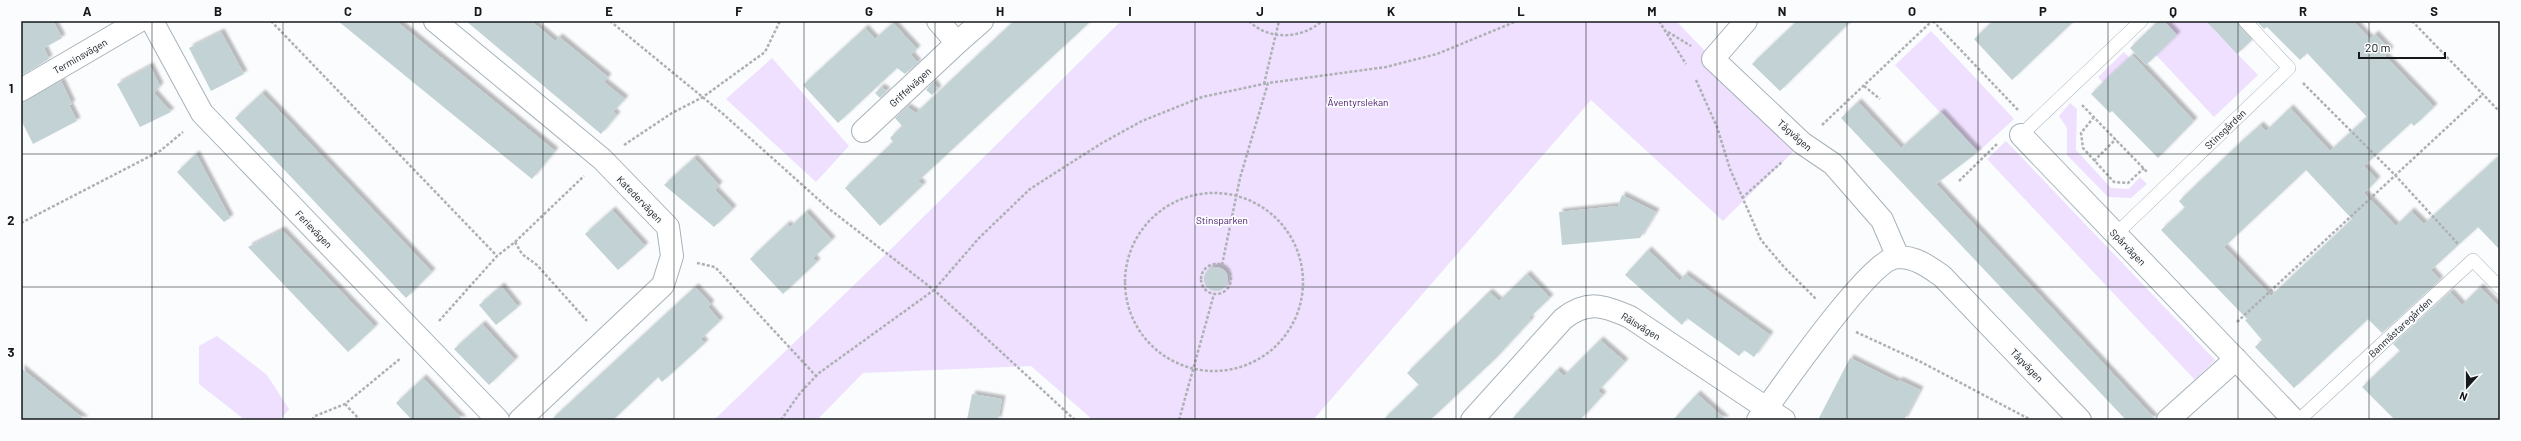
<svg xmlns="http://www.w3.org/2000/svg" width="2521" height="441" viewBox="0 0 2521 441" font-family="Barlow,sans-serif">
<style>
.green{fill:#eee0fe}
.building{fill:#c3d2d5;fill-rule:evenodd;filter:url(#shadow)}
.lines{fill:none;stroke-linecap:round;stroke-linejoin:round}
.service-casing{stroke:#a7b2ba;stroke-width:14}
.minor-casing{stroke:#a7b2ba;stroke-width:24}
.path{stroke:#aeb1b3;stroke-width:2.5;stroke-dasharray:3 2;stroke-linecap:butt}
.service{stroke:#fff;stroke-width:13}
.minor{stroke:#fff;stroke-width:22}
.grid{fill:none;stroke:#15191c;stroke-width:1;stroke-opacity:0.55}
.labels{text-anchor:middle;stroke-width:3.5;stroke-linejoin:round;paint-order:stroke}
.street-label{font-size:10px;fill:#15191c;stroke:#fafcfe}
.park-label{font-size:10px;fill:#48176b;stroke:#fafcfe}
.neatline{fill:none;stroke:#15191c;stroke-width:1.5}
.grid-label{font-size:13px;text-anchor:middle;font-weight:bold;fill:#15191c}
</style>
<defs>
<filter id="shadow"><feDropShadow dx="3.5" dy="-3.5" stdDeviation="1" flood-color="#0004"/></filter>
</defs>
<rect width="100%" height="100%" fill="#fafcfe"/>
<path class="green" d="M1121,21H1676L1798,147L1723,221L1591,100L1313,420H1093L1031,366L863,373L817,420H714L883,257Z
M2164,21H2223L2214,30L2258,75L2214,117L2156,55L2177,35Z
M1931,31L2014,119L1978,152L1895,65Z
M2124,52L2137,65L2111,91L2098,77Z
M772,58L849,146L816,182L726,99Z
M2070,103L2077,109L2076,150L2111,188L2129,189L2140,177L2147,184L2131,198L2108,197L2067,155V128L2059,116Z
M2006,141L2215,360L2195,380L1987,159Z
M217,336L267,375L289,409L280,420H245L199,384V346Z"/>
<path class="building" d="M21,21H53L62,38L44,48L49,59L21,76Z
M338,21H396L555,151L532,179Z
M466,21H531L555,41L559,37L608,77L604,82L625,99L613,112L617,115L601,134Z
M1014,21H1091L918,181L923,185L880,226L845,188L893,142L890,138L902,126L895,118L907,107L916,113Z
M1797,21H1851L1780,91L1752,64Z
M1993,21H2074L2012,80L1974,39Z
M2158,21H2164L2177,35L2146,65L2130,48Z
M2206,21H2237L2239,26L2252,40L2237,54Z
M2256,21H2353L2370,39L2375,34L2390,50L2385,56L2434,107L2414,126L2411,123L2364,166L2377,180L2364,193L2396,226L2411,211L2424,224L2500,155V250L2478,227L2431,270L2440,280L2382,333L2368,319L2294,388L2255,347L2262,340L2245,320L2247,319L2161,230L2185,208L2179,201L2242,141L2260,125L2266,131L2290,108L2330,151L2367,117L2307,53L2300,60L2267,27L2264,29ZM2306,170L2352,219L2271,296L2224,247Z
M893,23L917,49L911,55L918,63L905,74L897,68L838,123L803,85L865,28L875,39Z
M221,32L244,74L211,91L189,48Z
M2132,55L2194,121L2158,158L2112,111L2110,113L2091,94Z
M150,66L160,86L154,93L171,112L140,127L117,84Z
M61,81L72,104L69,105L77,121L33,144L21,120V102Z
M933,82L938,89L932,95L926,90Z
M881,87L887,91L880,98L875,93Z
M262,93L432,272L406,298L235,118Z
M1858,102L1901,148L1941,112L1978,152L1936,184L2156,420H2126L1841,118Z
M196,154L230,218L224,222L177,172Z
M694,158L719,185L715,190L733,209L714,227L664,185Z
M1622,195L1656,212L1640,238L1562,245L1559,212L1618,206Z
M612,210L645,246L618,270L585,234Z
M806,212L832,240L813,258L817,262L783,294L750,259L787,224L790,227Z
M282,230L375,327L348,352L248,247Z
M1648,250L1680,281L1685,274L1770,335L1754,357L1744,350L1739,356L1687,318L1682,325L1625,275Z
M1204 279a12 12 0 1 1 24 0a12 12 0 1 1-24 0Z
M1527,274L1550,298L1529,318L1531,320L1496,358L1430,420H1383L1419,385L1407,373L1489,292L1499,301Z
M501,286L518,307L496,325L479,305Z
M695,287L711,304L708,307L720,321L701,339L705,343L662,382L658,377L613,420H551Z
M2480,287L2500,308V420H2395L2362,387L2400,351L2393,344L2450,292L2462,305Z
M482,324L515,360L489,385L454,349Z
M1600,340L1625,362L1598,391L1603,395L1580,420H1511L1557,370L1564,376Z
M1850,358L1898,382L1899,380L1920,390L1904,420H1818Z
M21,368L48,390L85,420H21Z
M423,378L463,420H412L396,403Z
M972,394L1002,399L998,420H967Z
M1697,394L1726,420H1673Z"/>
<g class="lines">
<g class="service-casing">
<path id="service" d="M2021,135L2141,21
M2116,234L2289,68L2245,21
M2299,420L2473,260L2500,288"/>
</g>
<g class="minor-casing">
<path id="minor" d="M152,21L202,113L498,420
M435,21L602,159L668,227L672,256L663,285L520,420
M938,21L957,43L982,21
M1746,21L1713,59L1802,143L1833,164L1882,220L1898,257
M21,90L139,21
M863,131L957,43
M2021,135L2294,420
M1472,420L1563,319C1587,300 1603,305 1630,317L1784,420
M1758,420C1778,393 1870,258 1898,257C1916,257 1929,267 1942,276L2080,420
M2168,420L2236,359"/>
</g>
<path class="path" d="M271,21L497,256
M610,21L722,113L828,208L934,290L1075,420
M1249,21C1269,41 1302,39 1322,21
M1659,21L1686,64
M1933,21L2018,110
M2412,21L2500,112
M1668,32L1691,46
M1696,80L1717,127L1730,169L1761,240L1784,267L1816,299
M2303,83L2395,175L2459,245
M1264,84L1279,21
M1864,86L1880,99
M2082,105L2148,173
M2094,117L2081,133L2083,148L2114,182L2128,183L2144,168
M1822,125L1932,21
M624,145L672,113L703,97L765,52L780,21
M2094,161L2116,139
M1959,181L1997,144
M1125 282a89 89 0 1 1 178 0a89 89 0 1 1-178 0Z
M1742,198L1783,161
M21,223L160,151L183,132
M515,242L522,254L537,265L587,321
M697,263L715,267L816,376
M1201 279a15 15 0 1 1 30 0a15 15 0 1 1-30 0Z
M1222,265L1240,178L1268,83L1386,67L1437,54L1517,21
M439,321L497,256L515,242L584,176
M2237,322L2483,94
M1856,332L1921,362L2031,420
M345,404L360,420
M312,420L315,416L345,404L401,358
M781,420L800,393L819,373L934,290L979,238L1030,189L1102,143L1142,121L1202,97L1268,83
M1179,420L1214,294"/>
<use href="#service" class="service"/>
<use href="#minor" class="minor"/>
</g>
<path class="grid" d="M152,21V420M283,21V420M413,21V420M543,21V420M674,21V420M804,21V420M935,21V420M1065,21V420M1195,21V420M1326,21V420M1456,21V420M1586,21V420M1717,21V420M1847,21V420M1978,21V420M2108,21V420M2238,21V420M2369,21V420M21,154H2500M21,287H2500"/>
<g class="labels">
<g class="street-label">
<text transform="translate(80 56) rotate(-30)" y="4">Terminsvägen</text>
<text transform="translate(910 87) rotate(-43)" y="4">Griffelvägen</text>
<text transform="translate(2225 129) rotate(-44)" y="4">Stinsgården</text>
<text transform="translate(1795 135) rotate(41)" y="4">Tågvägen</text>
<text transform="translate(640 199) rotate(46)" y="4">Katedervägen</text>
<text transform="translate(314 229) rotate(46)" y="4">Ferievägen</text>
<text transform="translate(2128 247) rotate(46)" y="4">Spårvägen</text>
<text transform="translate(1641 326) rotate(31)" y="4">Rälsvägen</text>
<text transform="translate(2400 327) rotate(-43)" y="4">Banmästaregården</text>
<text transform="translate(2027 365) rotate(46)" y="4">Tågvägen</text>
</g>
<g class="park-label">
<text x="1358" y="106">Äventyrslekan</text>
<text x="1222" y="224">Stinsparken</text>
</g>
</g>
<rect width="2521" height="441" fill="none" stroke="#fafcfe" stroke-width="44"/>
<g transform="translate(2467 387) rotate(201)" stroke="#fafcfe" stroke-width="3" paint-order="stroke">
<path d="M0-3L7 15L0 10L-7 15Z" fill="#15191c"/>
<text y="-6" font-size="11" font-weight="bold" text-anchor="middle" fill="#15191c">N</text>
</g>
<path d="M2359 52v6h86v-6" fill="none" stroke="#15191c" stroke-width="2"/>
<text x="2365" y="52" font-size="12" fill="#15191c" stroke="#fafcfe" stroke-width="3" paint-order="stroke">20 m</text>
<rect x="22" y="22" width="2477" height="397" class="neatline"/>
<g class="grid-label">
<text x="87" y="16">A</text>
<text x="218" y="16">B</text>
<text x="348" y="16">C</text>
<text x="478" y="16">D</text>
<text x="609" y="16">E</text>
<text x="739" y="16">F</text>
<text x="869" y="16">G</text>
<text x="1000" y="16">H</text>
<text x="1130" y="16">I</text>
<text x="1260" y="16">J</text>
<text x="1391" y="16">K</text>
<text x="1521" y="16">L</text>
<text x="1652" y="16">M</text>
<text x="1782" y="16">N</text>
<text x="1912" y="16">O</text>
<text x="2043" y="16">P</text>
<text x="2173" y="16">Q</text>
<text x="2303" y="16">R</text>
<text x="2434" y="16">S</text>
<text x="11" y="93">1</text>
<text x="11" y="225">2</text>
<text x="11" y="357">3</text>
</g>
</svg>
